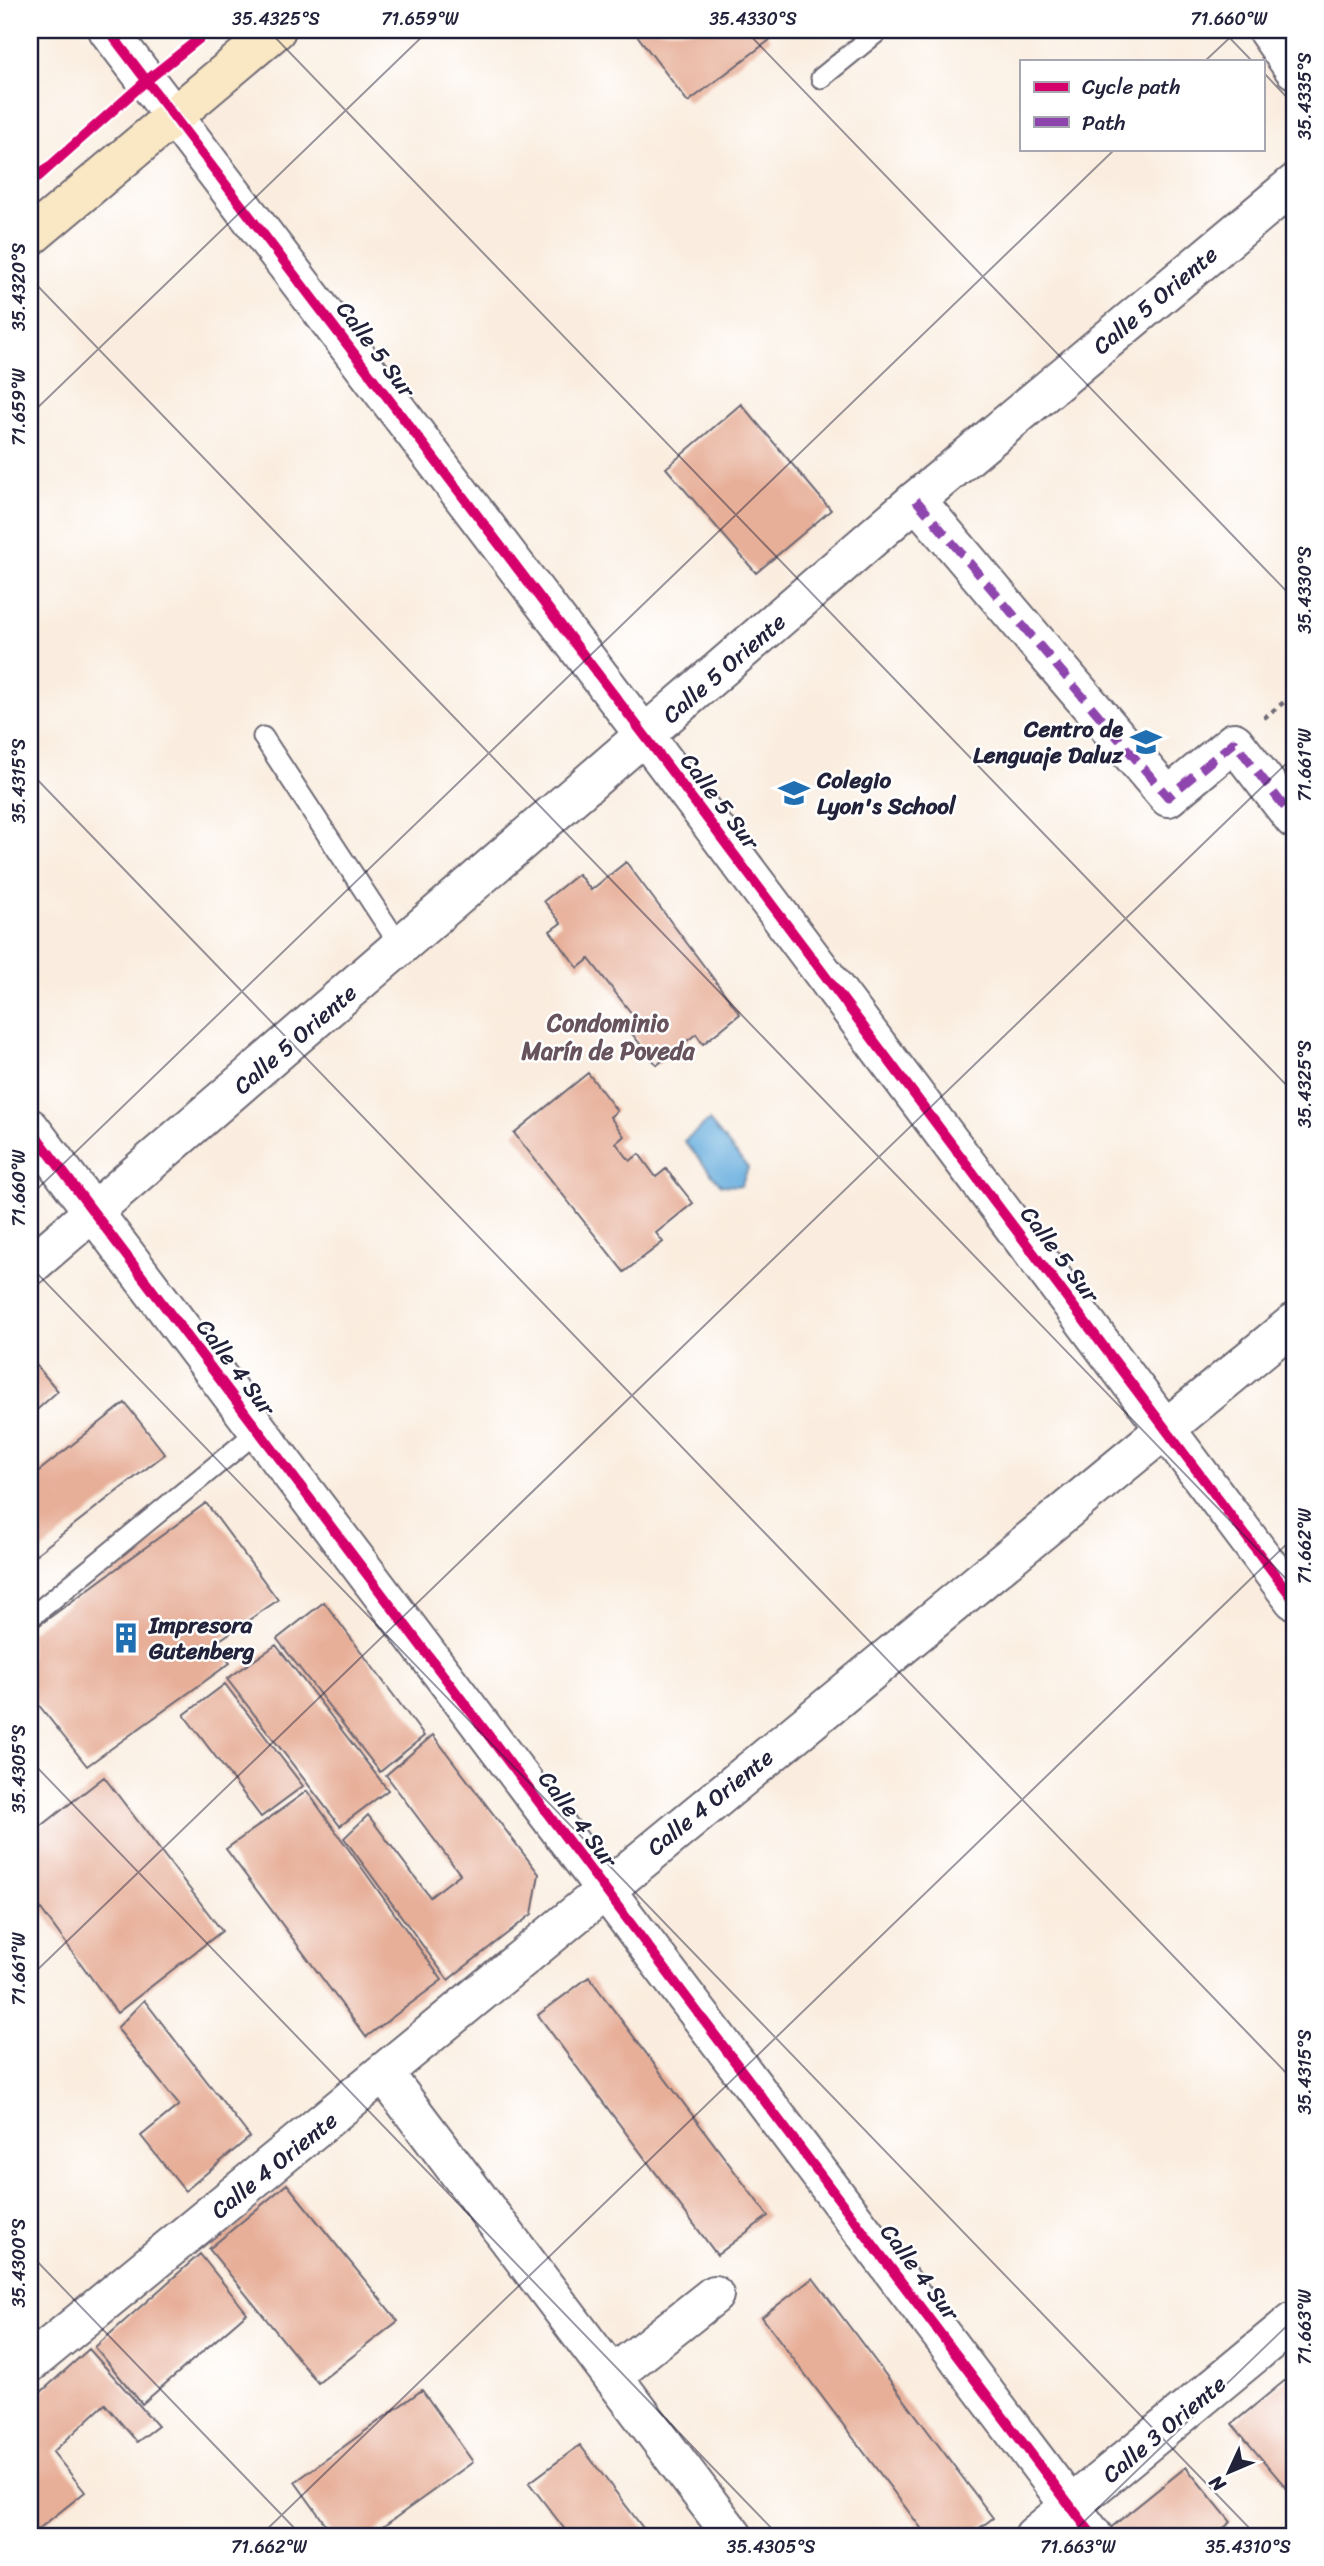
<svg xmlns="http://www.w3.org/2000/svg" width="1324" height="2566" viewBox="0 0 1324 2566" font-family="Sriracha,sans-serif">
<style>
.water{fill:#68addd;stroke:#45688c;stroke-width:2}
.building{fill:#e7af98}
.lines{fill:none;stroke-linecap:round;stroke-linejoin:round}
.service-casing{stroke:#6e6974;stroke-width:23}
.minor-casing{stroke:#6e6974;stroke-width:42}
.tertiary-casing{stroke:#6e6974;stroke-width:42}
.secondary-casing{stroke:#6e6974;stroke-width:42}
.path{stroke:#6e6974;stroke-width:4.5;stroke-dasharray:5 5;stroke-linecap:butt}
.service{stroke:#fff;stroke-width:19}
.minor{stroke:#fff;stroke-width:38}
.tertiary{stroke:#fff;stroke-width:38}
.secondary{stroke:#fae7c3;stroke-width:38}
.quiet{stroke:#8e44ad;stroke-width:9;stroke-dasharray:18 9;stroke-linecap:butt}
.cycleway-casing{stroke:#fff;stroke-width:15}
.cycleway{stroke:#d6006c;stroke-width:10}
.ticks{fill:none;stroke:#22223b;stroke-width:2;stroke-opacity:0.45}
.labels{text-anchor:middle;stroke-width:5;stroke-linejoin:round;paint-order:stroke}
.street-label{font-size:23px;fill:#22223b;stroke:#fff}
.poi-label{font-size:23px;font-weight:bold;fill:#22223b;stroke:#fff;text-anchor:start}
.neighbourhood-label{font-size:24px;font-weight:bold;fill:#67535c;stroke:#fff}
.neatline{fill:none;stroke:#22223b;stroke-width:2.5}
.ticks-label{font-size:18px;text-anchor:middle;fill:#22223b}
</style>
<rect width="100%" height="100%" fill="#fff"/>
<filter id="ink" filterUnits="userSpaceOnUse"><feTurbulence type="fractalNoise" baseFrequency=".0143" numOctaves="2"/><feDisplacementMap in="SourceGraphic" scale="14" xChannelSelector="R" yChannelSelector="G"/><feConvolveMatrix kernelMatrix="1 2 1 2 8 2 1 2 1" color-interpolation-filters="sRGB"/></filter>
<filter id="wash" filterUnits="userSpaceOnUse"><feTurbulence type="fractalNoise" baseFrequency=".00686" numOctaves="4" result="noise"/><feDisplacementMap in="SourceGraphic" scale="28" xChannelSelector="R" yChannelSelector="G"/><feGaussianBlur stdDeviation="1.57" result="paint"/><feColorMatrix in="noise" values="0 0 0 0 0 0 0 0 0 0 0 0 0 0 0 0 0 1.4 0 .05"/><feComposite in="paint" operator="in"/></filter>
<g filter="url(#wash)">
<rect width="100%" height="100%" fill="#faeddf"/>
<path class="water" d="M709,1121L748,1168L741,1186L721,1185L684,1141Z"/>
<g id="blocks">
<path class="building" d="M633,30H764L771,39L688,102Z
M741,404L831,510L756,573L666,468Z
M626,862L740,1014L703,1044L696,1034L657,1065L629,1030L639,1023L589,959L578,968L550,931L561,923L544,901L578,874L591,890Z
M588,1073L617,1111L610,1117L624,1136L616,1143L630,1161L639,1154L656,1177L666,1169L693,1203L656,1233L663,1242L624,1272L514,1133Z
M30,1358L58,1391L30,1416Z
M125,1403L165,1454L30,1559V1478Z
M206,1503L278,1600L214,1644L230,1663L87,1766L30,1694V1632Z
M324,1602L424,1736L380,1772L277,1639Z
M276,1645L388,1790L340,1826L227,1679Z
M225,1684L303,1786L261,1817L184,1715Z
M433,1735L539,1874L532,1914L448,1980L344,1838L368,1815L430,1897L460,1874L386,1775Z
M104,1777L222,1931L117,2013L30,1894V1835Z
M307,1791L442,1980L366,2037L226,1849Z
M589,1977L768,2216L717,2255L538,2015Z
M144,2000L250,2137L185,2191L141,2136L179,2105L117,2028Z
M287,2184L398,2321L318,2383L209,2249Z
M200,2254L247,2313L142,2404L95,2347Z
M813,2278L993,2518L969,2536H927L762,2317Z
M89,2349L158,2426L137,2442L105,2404L53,2452L85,2492L36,2531L30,2524V2402Z
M1294,2373V2497L1232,2424Z
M422,2390L473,2462L370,2536H334L295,2482Z
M580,2445L649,2536H570L529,2483Z
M1186,2467L1231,2522L1214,2536H1113L1108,2530Z"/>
</g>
</g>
<g filter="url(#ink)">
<use href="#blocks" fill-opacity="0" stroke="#6e6974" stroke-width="2"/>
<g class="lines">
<g class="service-casing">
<path id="service" d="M821,78L880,30
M263,737L401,947
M30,1618L258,1431"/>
</g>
<g class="minor-casing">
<path id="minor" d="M108,30L645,736L1294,1600
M916,500L1168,797L1234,742L1294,819
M30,1128L1093,2536
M385,2075L733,2536
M30,2363C454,2019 871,1668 1294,1323
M612,2376L714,2295
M1034,2536L1294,2321"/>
</g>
<g class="tertiary-casing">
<path id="tertiary" d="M1267,30L1294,69
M30,1266L916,500L1294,184"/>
</g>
<g class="secondary-casing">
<path id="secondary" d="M30,237L276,30"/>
</g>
<path class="path" d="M1264,718L1294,694"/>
<use href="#service" class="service"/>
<use href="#minor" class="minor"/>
<use href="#tertiary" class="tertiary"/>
<use href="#secondary" class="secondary"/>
<path class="quiet" d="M916,500L1168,797L1234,742L1294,819"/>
<g class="cycleway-casing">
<path id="cycleway" d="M108,30L645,736L1294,1600
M30,184L146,81L210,30
M30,1128L1093,2536"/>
</g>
<use href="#cycleway" class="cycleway"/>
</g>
</g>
<path class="ticks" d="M268,30L1294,1093M745,30L1294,599M1222,30L1252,61M1205,61L1238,30M1263,72L1294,105M30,278L1294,1587M30,415L429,30M30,772L1294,2081M30,1196L1115,149M30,1266L1257,2536M30,1760L779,2536M30,1977L1294,756M30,2254L302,2536M260,2536L1294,1537M1069,2536L1294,2319"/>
<defs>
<g id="school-bare" transform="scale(2.415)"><path d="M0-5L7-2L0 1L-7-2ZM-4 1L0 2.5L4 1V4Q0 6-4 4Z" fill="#1f6fb2" stroke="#fff" stroke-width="2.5" paint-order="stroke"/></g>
<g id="building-bare" transform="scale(2.415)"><path d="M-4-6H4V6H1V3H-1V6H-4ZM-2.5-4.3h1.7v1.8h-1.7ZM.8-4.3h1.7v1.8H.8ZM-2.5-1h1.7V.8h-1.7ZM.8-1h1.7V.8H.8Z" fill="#1f6fb2" stroke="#fff" stroke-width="2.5" paint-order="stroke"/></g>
</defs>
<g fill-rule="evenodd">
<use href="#school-bare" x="1146" y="742"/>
<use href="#school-bare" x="794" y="793"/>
<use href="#building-bare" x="126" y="1638"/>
</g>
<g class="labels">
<g class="street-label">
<text transform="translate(1155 300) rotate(-40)" y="8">Calle 5 Oriente</text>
<text transform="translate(376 349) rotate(53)" y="8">Calle 5 Sur</text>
<text transform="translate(724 668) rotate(-41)" y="8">Calle 5 Oriente</text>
<text transform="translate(720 801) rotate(53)" y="8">Calle 5 Sur</text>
<text transform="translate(295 1039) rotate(-41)" y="8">Calle 5 Oriente</text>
<text transform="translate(1060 1254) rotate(53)" y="8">Calle 5 Sur</text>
<text transform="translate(236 1367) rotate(53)" y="8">Calle 4 Sur</text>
<text transform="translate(710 1802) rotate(-39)" y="8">Calle 4 Oriente</text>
<text transform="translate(578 1819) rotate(53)" y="8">Calle 4 Sur</text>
<text transform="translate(274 2165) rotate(-39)" y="8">Calle 4 Oriente</text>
<text transform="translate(920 2272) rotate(53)" y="8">Calle 4 Sur</text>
<text transform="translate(1164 2429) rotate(-40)" y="8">Calle 3 Oriente</text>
</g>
<g class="poi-label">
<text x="1123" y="737" text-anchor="end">Centro de<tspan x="1123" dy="26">Lenguaje Daluz</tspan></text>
<text x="817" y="788">Colegio<tspan x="817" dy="26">Lyon's School</tspan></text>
<text x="149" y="1633">Impresora<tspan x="149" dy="26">Gutenberg</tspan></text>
</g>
<g class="neighbourhood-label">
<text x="608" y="1031">Condominio<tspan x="608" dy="28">Marín de Poveda</tspan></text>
</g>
</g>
<rect width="1324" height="2566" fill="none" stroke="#fff" stroke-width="77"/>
<rect x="1020" y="60" width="245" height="91" fill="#ffffff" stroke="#a7a7b1" stroke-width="2"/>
<rect x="1034" y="82" width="35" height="10" fill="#d6006c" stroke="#a7a7b1" stroke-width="2"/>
<text x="1082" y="94" font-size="21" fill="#22223b">Cycle path</text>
<rect x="1034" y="117" width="35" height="10" fill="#8e44ad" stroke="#a7a7b1" stroke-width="2"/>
<text x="1082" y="130" font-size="21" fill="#22223b">Path</text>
<g transform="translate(1229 2472) rotate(226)" stroke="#ffffff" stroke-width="5" paint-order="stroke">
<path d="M0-5L12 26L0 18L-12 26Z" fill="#22223b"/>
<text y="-10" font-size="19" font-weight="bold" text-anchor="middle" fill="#22223b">N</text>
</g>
<rect x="38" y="38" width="1248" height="2490" class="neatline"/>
<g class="ticks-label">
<text x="276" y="25">35.4325°S</text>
<text x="420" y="25">71.659°W</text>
<text x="753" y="25">35.4330°S</text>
<text x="1229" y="25">71.660°W</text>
<text transform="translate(1305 96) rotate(-90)" y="6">35.4335°S</text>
<text transform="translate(19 287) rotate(-90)" y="6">35.4320°S</text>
<text transform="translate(19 407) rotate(-90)" y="6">71.659°W</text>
<text transform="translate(1305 590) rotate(-90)" y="6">35.4330°S</text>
<text transform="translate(1305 765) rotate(-90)" y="6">71.661°W</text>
<text transform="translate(19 781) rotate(-90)" y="6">35.4315°S</text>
<text transform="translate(1305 1084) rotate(-90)" y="6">35.4325°S</text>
<text transform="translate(19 1188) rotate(-90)" y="6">71.660°W</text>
<text transform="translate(1305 1546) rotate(-90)" y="6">71.662°W</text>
<text transform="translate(19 1769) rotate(-90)" y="6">35.4305°S</text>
<text transform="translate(19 1969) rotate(-90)" y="6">71.661°W</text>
<text transform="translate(1305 2072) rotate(-90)" y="6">35.4315°S</text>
<text transform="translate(19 2263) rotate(-90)" y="6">35.4300°S</text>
<text transform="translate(1305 2327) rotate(-90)" y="6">71.663°W</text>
<text x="269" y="2553">71.662°W</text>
<text x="771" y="2553">35.4305°S</text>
<text x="1078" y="2553">71.663°W</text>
<text x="1248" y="2553">35.4310°S</text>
</g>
</svg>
